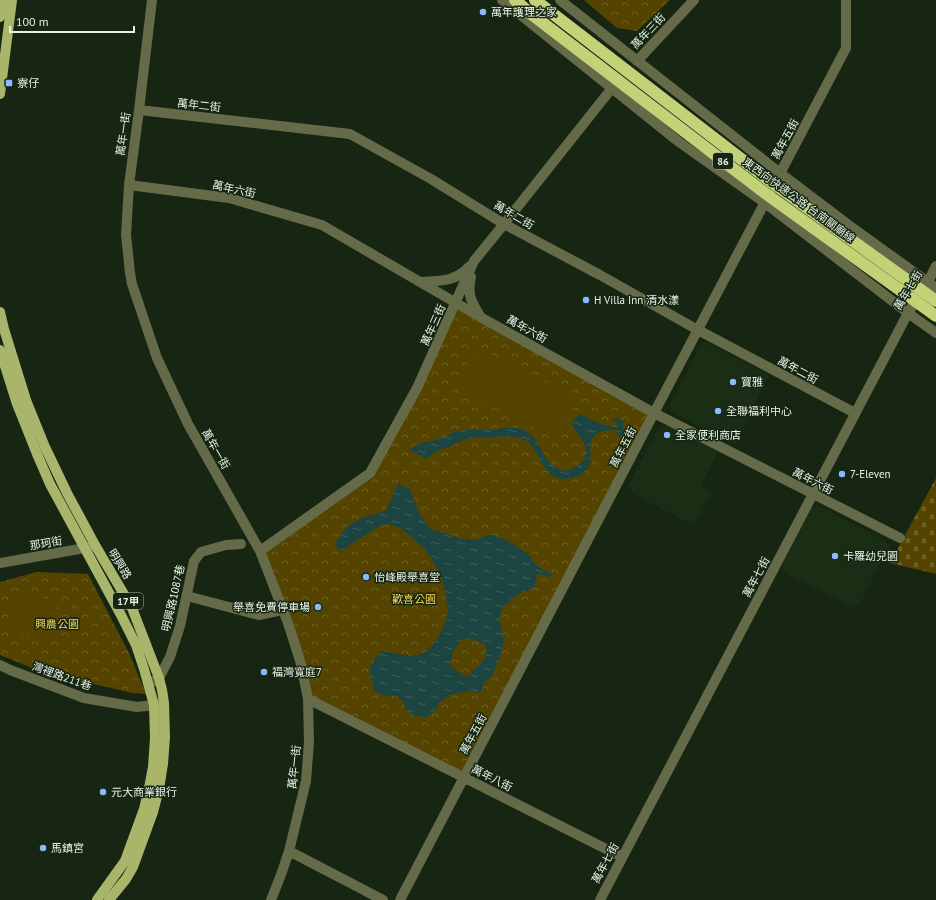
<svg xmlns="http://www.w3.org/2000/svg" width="936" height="900" viewBox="0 0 936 900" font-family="'PT Sans','Noto Sans TC',sans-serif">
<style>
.built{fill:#1a2e16}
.cemetery{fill:url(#cemetery-stones)}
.park{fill:url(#park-crowns)}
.pitch{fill:#544400}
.water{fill:url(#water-ripples);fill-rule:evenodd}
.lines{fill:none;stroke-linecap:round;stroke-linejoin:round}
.minor{stroke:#656b48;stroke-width:10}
.major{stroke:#a8b56a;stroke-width:10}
.highway-bridge{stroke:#c3d277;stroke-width:12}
.poi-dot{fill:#89bafc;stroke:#172613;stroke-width:1.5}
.labels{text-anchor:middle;stroke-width:3;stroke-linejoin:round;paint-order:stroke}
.shield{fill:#172613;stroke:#a9b5a6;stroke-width:1}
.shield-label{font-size:10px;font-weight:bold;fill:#e7f2e5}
.poi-label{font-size:11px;fill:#e7f2e5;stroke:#172613;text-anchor:start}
.street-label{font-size:11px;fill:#e7f2e5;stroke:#172613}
.park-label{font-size:11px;fill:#fad759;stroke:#172613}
</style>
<defs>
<pattern id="cemetery-stones" width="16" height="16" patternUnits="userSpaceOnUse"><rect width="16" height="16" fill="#544400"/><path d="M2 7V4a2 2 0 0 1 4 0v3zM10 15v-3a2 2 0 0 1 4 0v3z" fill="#6d5f25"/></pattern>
<pattern id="park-crowns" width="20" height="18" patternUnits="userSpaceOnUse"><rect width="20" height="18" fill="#544400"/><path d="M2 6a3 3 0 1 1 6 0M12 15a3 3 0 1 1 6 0" fill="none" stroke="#6d5f25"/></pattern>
<pattern id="water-ripples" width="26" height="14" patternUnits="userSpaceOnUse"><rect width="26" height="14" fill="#1c4541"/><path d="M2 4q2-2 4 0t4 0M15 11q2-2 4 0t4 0" fill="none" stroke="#3d605c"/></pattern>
</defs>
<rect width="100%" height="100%" fill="#172613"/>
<path class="built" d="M705,342L769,375L735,445L671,412L670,405L701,344Z
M668,426L718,452L701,485L712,492L694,526L632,493L628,486L658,429Z
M817,505L886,541L889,547L860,603L852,606L783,572L782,565L812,508Z"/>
<path class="cemetery" d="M936,478V574L890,563Z"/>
<path class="park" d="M584,0H670L637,31L617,28Z
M456,303L654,413L464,777L308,699L260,551L370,473Z
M37,572L88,574L129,653L146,694L133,693L45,673L0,655V582Z"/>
<path class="pitch" d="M477,347L578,398L557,439L456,388Z
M14,594L58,600L53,638L9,632Z"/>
<path class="water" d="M581,414L598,423L615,427H618V425L613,421V419C617,418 620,418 623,421C622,425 624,429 624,433L620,437L616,435L618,429C611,430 599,430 594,436C585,446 597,461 584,472C578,477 571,479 564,479C540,478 542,450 525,440C516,435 504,437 495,437C489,438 483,437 477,437C471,438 464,439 459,442C456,443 454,445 451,446C442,449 433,452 427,459L409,450C419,442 425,442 437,440C444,438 450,433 457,431C467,429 477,430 487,430C502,429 519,423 531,435C544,447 543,466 563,470C568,471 573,469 577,466C579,464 582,462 584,460C593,447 578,436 572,426L575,418Z
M399,482L402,487L409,486L418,511L423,519L431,529L463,539L478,540C482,538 485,535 489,535C498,534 522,549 529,555C532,558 533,562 536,565C540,569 548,572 553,574L551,578L537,573L536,578L537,583L535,587L518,594L503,607L499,617L504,642L501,654L492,676L484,682L483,689L479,693L468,691L449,695L439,703L435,711L426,717L414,716L406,709L403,702L395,695L385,696L375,692C369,671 365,668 382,651L405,655H417L427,651L438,637L443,628L448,611L445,589L439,572L426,550L413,538L400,528L390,524L379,526L340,552L335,544C341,533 350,522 362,518C370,515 378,514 386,510ZM470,638L485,644C491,661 476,666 467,677L456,670L450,665L453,651L461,640Z"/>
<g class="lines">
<path class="minor" d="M152,0L139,110L129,185L126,235L130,273L132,284L157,358L188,424L260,551L288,623L301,664L308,699L309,742L306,781L289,851L282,872L271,900
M502,0L679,142L765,203L908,313L936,333
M560,0L780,173L850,226L936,288
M637,61L694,0
M139,110L350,134L431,179L504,224L600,275L698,330L855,413
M129,185L229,198L322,225L482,318L654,413L900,538
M471,277C467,295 471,301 480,316
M420,282C441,281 455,282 470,266
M260,551L370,473L417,388L474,261L504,224L612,88
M0,563L85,548L93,546
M187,596L259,615L282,610
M0,665L10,670L84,698L137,707L154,705L162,703
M149,684L159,678L170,657L180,626L194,561L201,552L226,545L241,544
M308,699L622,857
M289,851L383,900
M400,900L654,413L846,48V0
M600,900L908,313L928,282L936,266"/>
<path class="major" d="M0,17L2,0
M0,94L12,0
M0,312L4,329L26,400L45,447L67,493L95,545L132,608L159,678L162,690L164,703L165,737L163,764L159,789L153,812L133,867L126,879L109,900
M0,350L17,404L37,454L50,484L121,615L136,645L144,669L154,705L155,738L153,767L149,788L144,809L125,861L97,900"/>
<path class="highway-bridge" d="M515,0L530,13L765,193L936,316
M535,0L771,182L936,301"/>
</g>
<g class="poi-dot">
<circle cx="483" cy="12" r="4"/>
<rect x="5" y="79" width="8" height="8" rx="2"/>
<circle cx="586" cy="300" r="4"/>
<circle cx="733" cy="382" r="4"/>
<circle cx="718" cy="411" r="4"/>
<circle cx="667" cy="435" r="4"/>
<circle cx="842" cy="474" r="4"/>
<circle cx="835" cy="556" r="4"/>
<circle cx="366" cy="577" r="4"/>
<circle cx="318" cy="607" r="4"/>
<circle cx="264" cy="672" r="4"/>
<circle cx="103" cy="792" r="4"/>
<circle cx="43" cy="848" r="4"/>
</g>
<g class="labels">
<g class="shield">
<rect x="713" y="153" width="20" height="16" rx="3"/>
<rect x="113" y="593" width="30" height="16" rx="3"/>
</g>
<g class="shield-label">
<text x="723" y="165">86</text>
<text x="128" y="605">17甲</text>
</g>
<g class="poi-label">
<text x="491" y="16">萬年護理之家</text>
<text x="17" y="87">寮仔</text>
<text x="594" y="304">H Villa Inn 清水漾</text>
<text x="741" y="386">寶雅</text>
<text x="726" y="415">全聯福利中心</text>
<text x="675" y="439">全家便利商店</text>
<text x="850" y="478">7-Eleven</text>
<text x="843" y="560">卡羅幼兒園</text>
<text x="374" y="581">怡峰殿舉喜堂</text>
<text x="310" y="611" text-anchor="end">舉喜免費停車場</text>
<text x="272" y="676">福灣寬庭7</text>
<text x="111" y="796">元大商業銀行</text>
<text x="51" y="852">馬鎮宮</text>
</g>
<g class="street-label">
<text transform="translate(648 31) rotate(-47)" y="4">萬年三街</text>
<text transform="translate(199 105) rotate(6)" y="4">萬年二街</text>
<text transform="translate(123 134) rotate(-82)" y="4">萬年一街</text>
<text transform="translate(785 139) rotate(-62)" y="4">萬年五街</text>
<text transform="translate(234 189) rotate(12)" y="4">萬年六街</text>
<text transform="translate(799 200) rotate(36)" y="4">東西向快速公路 台南關廟線</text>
<text transform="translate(514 215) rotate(30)" y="4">萬年二街</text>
<text transform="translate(908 290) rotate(-59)" y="4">萬年七街</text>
<text transform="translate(433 325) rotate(-66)" y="4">萬年三街</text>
<text transform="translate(527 329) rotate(29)" y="4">萬年六街</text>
<text transform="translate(798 370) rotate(28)" y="4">萬年二街</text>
<text transform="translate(623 447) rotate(-63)" y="4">萬年五街</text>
<text transform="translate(216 449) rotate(60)" y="4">萬年一街</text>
<text transform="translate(813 481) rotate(27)" y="4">萬年六街</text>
<text transform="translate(46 543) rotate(-10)" y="4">那珂街</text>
<text transform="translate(120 564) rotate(59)" y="4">明興路</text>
<text transform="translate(756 577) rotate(-62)" y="4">萬年七街</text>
<text transform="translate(173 598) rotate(-77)" y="4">明興路1087巷</text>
<text transform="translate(62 676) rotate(20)" y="4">灣裡路211巷</text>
<text transform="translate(473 734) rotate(-62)" y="4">萬年五街</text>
<text transform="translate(294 767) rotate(-84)" y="4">萬年一街</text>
<text transform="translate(492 778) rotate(27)" y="4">萬年八街</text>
<text transform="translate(605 863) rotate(-62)" y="4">萬年七街</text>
</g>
<g class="park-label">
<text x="414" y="603">歡喜公園</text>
<text x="57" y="628">興農公園</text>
</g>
</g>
<path d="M10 26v6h124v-6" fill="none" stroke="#e7f2e5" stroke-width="2"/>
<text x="16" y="26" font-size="12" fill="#e7f2e5" stroke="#172613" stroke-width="3" paint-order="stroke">100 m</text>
</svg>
